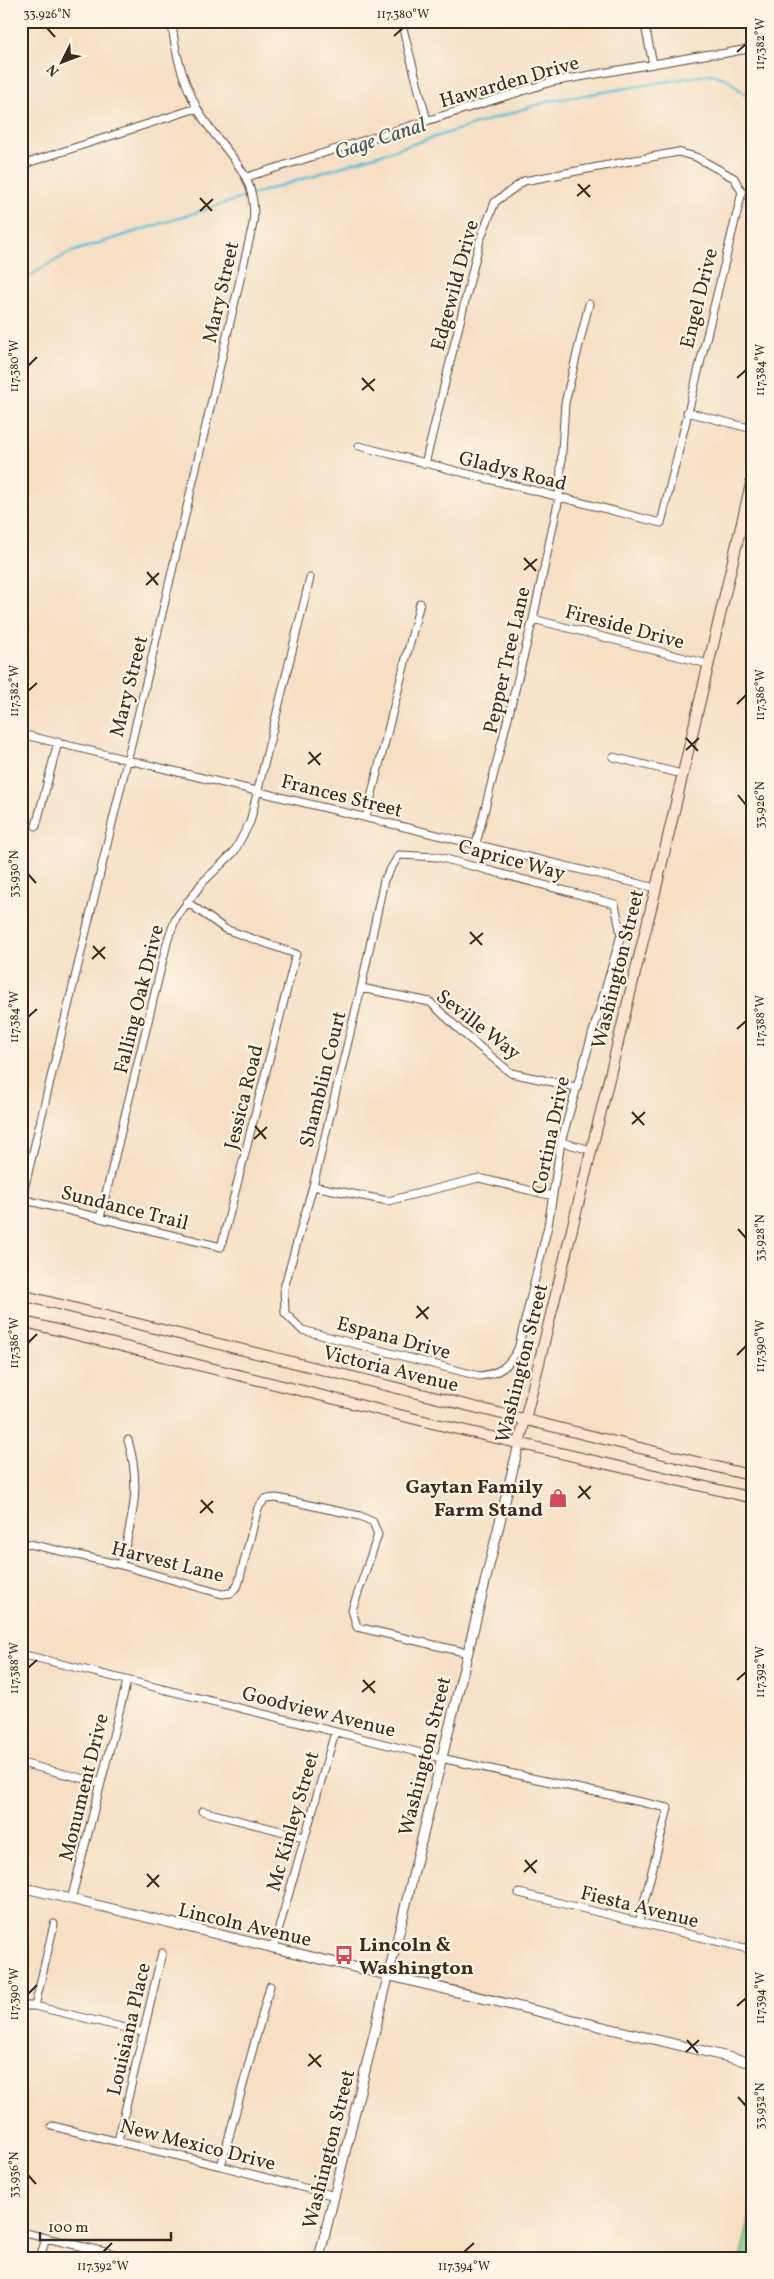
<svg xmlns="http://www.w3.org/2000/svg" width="774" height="2279" viewBox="0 0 774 2279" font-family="Vollkorn,serif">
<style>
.green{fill:#8dd996;stroke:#64825a}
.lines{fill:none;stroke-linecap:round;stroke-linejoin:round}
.stream{stroke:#5cc0d9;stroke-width:2.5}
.minor-casing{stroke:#574537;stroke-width:9}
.tertiary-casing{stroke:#574537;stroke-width:11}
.secondary-casing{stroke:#574537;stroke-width:12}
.minor{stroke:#fff;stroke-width:7}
.tertiary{stroke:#fff;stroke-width:9}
.secondary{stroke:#fde4d0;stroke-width:10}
.ticks{fill:none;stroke:#3b2a1e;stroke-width:2}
.labels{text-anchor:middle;stroke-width:4.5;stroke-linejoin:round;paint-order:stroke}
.street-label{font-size:20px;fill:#3b2a1e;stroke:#fcf5e5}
.poi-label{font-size:20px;font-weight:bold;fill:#3b2a1e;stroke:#fcf5e5;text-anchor:end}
.water-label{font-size:21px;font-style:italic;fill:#455756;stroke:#fcf5e5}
.neatline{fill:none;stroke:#3b2a1e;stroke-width:2}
.ticks-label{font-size:12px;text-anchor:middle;fill:#3b2a1e}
</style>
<rect width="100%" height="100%" fill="#fcf5e5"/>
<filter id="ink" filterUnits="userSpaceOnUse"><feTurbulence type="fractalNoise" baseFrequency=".02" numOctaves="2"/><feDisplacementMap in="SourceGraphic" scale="10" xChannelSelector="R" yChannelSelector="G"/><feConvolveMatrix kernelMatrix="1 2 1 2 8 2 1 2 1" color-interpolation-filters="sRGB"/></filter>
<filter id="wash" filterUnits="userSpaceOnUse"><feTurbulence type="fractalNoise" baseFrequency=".0096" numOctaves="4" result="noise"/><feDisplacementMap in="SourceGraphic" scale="20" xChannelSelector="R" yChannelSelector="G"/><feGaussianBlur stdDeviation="1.12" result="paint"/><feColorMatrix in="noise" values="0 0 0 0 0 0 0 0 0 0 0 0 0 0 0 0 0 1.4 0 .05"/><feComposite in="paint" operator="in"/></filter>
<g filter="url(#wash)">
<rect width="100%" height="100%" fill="#f6dfc4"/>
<path class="green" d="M753,2215V2258H740L750,2216Z"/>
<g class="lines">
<path class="stream" d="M21,283L40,269L71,252L549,101L711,74L727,79L753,101"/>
</g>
</g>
<g filter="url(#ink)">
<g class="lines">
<g class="minor-casing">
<path id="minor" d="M401,21L427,121
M644,21L653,64
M21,165L197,108
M247,177L551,82L710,54H721L753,48
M687,412L753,429
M359,446L661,523L742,192L734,178L696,157L678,152L524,181L495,202L480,240L425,464
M533,619L708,664
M21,734L656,888
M613,757L682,774
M366,817L420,603
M36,826L58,742
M476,844L533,619L559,498L565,403L589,304
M399,855L438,857L615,904L621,935L561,1142L548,1226L518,1349C508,1367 499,1374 479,1376L302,1330L285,1313L284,1288L313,1186L361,988L384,880Z
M361,988L430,1002L463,1033L511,1073L576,1087
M561,1142L591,1150
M313,1186L388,1201L479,1178L553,1196
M21,1199L221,1247L296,954L225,929L187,902
M21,1202L148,674L253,224C260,169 218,150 196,106C183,80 174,51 172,21
M100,1218L168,939L176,918L202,883L234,852L250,822L310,578
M21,1542L121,1565L222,1594L231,1593L238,1585L258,1508L265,1499L277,1498L360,1516L373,1522L378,1535L352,1610L357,1627L468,1653
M121,1565C132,1518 142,1488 128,1440
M21,1654L441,1758L668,1808L639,1922
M21,1763L101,1783
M202,1811L304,1837
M519,1893L753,1950
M71,1900L127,1681
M273,1949L335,1732
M21,2006H35L142,2032
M35,2006L54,1924
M52,2126L221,2166L335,2196
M118,2141L162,1953
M221,2166L270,1986
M21,2232L130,2258
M40,2258L46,2238"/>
</g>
<g class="tertiary-casing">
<path id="tertiary" d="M21,1887L753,2063
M319,2258L519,1444"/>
</g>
<g class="secondary-casing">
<path id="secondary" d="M21,1295L753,1476
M21,1321L436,1424L753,1498
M519,1444L656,888L753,475"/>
</g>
<use href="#minor" class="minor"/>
<use href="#tertiary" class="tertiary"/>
<use href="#secondary" class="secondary"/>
</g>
</g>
<path class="ticks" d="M47,28L55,37M394,36L403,28M737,52L746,44M578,184L590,197M577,196L590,185M200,198L212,211M200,211L213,199M28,366L37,357M362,378L374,391M737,378L746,370M362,390L375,379M524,558L536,571M524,570L537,559M147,572L158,585M146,585L159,573M28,691L37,683M737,704L746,695M686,738L698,751M686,750L699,738M309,752L320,765M308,764L321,753M738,795L746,805M28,874L36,883M470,932L482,945M470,944L483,933M93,946L105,959M92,959L105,947M28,1017L37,1009M737,1029L746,1021M632,1112L644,1125M632,1124L645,1112M255,1126L266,1139M254,1139L267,1127M738,1229L746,1238M417,1306L428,1319M416,1318L429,1307M28,1343L37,1334M737,1355L746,1346M579,1486L590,1499M578,1498L591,1486M201,1500L213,1513M200,1513L213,1501M28,1668L37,1660M363,1680L375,1693M737,1680L746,1672M362,1692L375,1681M525,1860L536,1873M524,1872L537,1860M147,1874L159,1887M147,1887L159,1875M28,1994L37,1985M737,2006L746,1998M687,2040L698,2053M686,2052L699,2040M309,2054L321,2067M308,2066L321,2055M738,2097L746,2106M28,2175L36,2184M103,2252L112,2243M464,2252L474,2243"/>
<defs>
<g id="shop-bare" transform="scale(1.5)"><path d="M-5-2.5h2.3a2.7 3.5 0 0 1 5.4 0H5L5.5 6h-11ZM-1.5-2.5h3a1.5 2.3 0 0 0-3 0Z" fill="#d1495b" stroke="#fcf5e5" stroke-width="2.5" paint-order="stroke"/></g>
<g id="bus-bare" transform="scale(1.5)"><path d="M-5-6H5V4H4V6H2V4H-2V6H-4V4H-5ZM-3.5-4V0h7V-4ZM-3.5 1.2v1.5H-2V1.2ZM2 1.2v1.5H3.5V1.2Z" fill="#d1495b" stroke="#fcf5e5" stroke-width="2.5" paint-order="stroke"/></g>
</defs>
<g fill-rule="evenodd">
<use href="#shop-bare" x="558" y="1498"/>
<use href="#bus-bare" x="344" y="1955"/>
</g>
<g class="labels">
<g class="street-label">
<text transform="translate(509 81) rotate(-16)" y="7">Hawarden Drive</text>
<text transform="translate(454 285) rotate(-75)" y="7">Edgewild Drive</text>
<text transform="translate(220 292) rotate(-77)" y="7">Mary Street</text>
<text transform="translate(698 298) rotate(-76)" y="7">Engel Drive</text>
<text transform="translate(513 470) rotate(14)" y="7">Gladys Road</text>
<text transform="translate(625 626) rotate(15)" y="7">Fireside Drive</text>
<text transform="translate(506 660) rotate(-77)" y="7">Pepper Tree Lane</text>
<text transform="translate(128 686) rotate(-76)" y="7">Mary Street</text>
<text transform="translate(342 795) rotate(14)" y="7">Frances Street</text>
<text transform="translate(512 859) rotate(15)" y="7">Caprice Way</text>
<text transform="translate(617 969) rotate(-76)" y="7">Washington Street</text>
<text transform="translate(138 999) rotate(-76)" y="7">Falling Oak Drive</text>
<text transform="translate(479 1024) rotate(38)" y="7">Seville Way</text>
<text transform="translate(322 1079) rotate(-76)" y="7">Shamblin Court</text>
<text transform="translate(243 1097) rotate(-76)" y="7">Jessica Road</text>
<text transform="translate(550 1135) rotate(-78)" y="7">Cortina Drive</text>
<text transform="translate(125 1207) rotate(14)" y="7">Sundance Trail</text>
<text transform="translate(394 1337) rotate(15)" y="7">Espana Drive</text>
<text transform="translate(521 1363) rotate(-76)" y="7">Washington Street</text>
<text transform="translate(391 1368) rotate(14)" y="7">Victoria Avenue</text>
<text transform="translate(168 1561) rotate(14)" y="7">Harvest Lane</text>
<text transform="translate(319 1711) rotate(14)" y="7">Goodview Avenue</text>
<text transform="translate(424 1756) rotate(-76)" y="7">Washington Street</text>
<text transform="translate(83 1787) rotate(-76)" y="7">Monument Drive</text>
<text transform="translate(292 1821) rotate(-74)" y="7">Mc Kinley Street</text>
<text transform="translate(640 1906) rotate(14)" y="7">Fiesta Avenue</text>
<text transform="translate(245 1924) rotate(13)" y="7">Lincoln Avenue</text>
<text transform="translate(128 2029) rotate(-77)" y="7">Louisiana Place</text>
<text transform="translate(198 2144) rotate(14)" y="7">New Mexico Drive</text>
<text transform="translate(328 2149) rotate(-76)" y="7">Washington Street</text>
</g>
<g class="poi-label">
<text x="543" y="1493">Gaytan Family<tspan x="543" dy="23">Farm Stand</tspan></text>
<text x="359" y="1951" text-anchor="start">Lincoln &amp;<tspan x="359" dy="23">Washington</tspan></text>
</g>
<g class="water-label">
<text transform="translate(380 138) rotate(-18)" y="7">Gage Canal</text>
</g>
</g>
<rect width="774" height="2279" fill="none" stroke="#fcf5e5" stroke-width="55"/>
<g transform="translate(62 62) rotate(228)" stroke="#fcf5e5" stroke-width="4" paint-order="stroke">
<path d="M0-4L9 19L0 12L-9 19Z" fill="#3b2a1e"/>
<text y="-8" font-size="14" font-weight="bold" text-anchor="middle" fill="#3b2a1e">N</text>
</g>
<path d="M40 2232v8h131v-8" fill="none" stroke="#3b2a1e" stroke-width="2.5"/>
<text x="48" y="2232" font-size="15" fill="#3b2a1e" stroke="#fcf5e5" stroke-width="4" paint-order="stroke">100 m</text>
<rect x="28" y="28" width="718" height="2224" class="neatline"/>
<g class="ticks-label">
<text x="47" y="18">33.926°N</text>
<text x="403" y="18">117.380°W</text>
<text transform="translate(760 44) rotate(-90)" y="4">117.382°W</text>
<text transform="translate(14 366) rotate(-90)" y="4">117.380°W</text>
<text transform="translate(760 370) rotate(-90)" y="4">117.384°W</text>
<text transform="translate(14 691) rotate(-90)" y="4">117.382°W</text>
<text transform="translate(760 695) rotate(-90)" y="4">117.386°W</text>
<text transform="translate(760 805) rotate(-90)" y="4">33.926°N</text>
<text transform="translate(14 874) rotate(-90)" y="4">33.930°N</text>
<text transform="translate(14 1017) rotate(-90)" y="4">117.384°W</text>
<text transform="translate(760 1021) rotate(-90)" y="4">117.388°W</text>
<text transform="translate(760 1238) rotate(-90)" y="4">33.928°N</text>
<text transform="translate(14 1343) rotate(-90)" y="4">117.386°W</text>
<text transform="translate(760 1346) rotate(-90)" y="4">117.390°W</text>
<text transform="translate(14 1668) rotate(-90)" y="4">117.388°W</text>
<text transform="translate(760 1672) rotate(-90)" y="4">117.392°W</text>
<text transform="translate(14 1994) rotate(-90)" y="4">117.390°W</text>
<text transform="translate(760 1998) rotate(-90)" y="4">117.394°W</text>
<text transform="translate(760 2106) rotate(-90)" y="4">33.932°N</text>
<text transform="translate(14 2175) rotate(-90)" y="4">33.936°N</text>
<text x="103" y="2270">117.392°W</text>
<text x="464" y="2270">117.394°W</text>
</g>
</svg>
